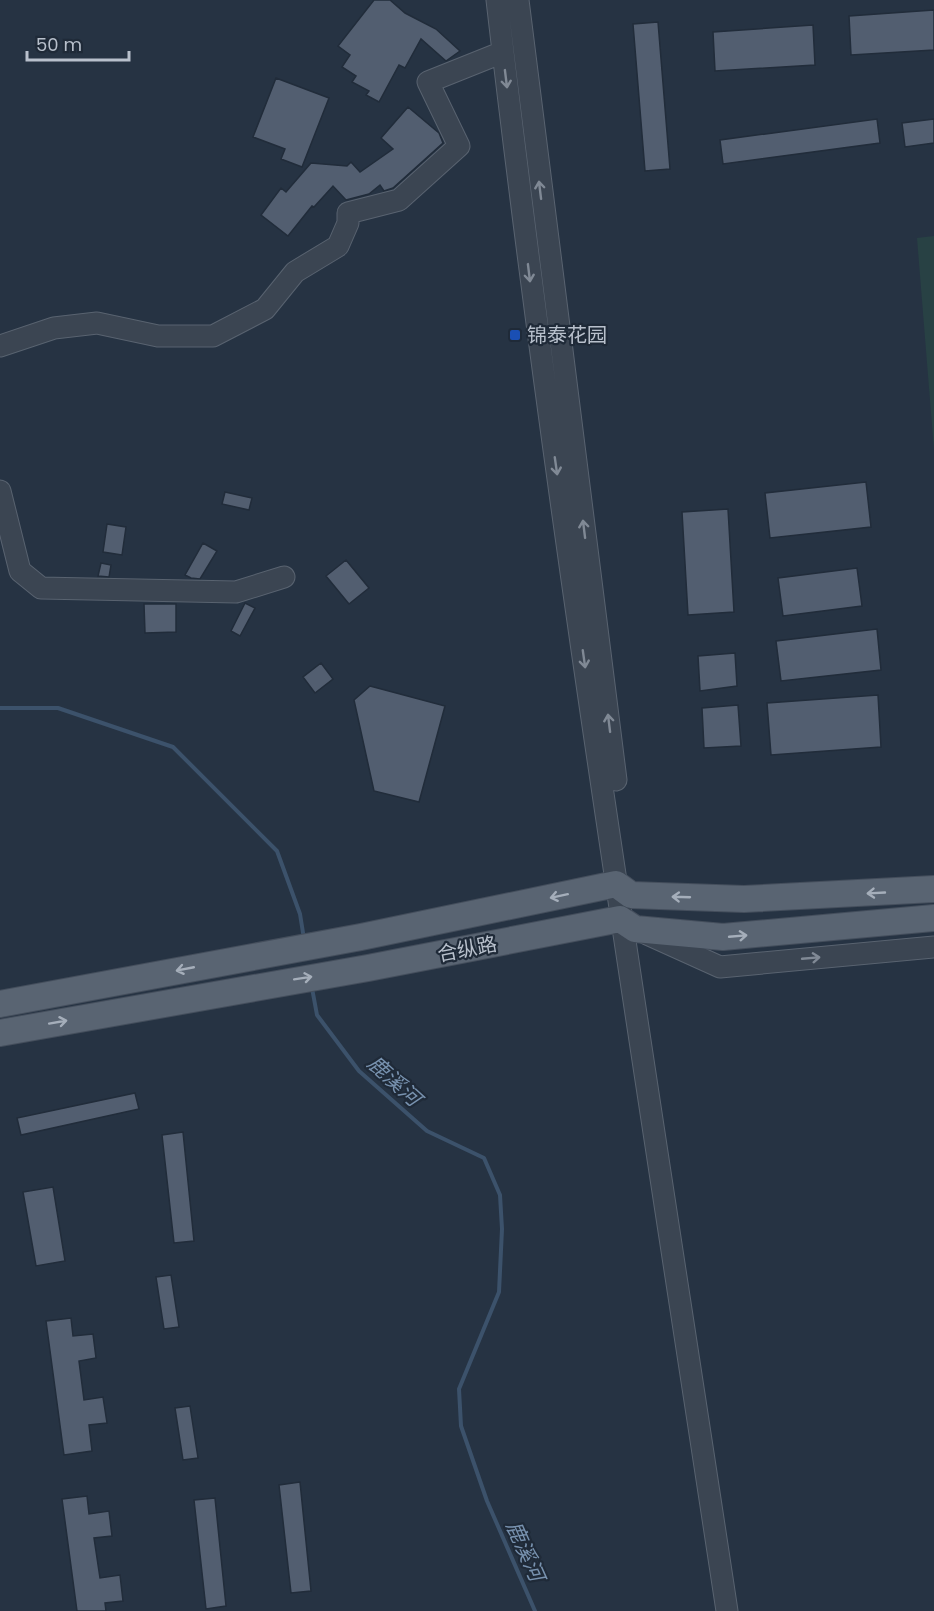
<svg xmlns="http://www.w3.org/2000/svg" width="934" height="1611" viewBox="0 0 934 1611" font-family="Poppins,'Noto Sans SC',sans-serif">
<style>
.green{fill:#284144}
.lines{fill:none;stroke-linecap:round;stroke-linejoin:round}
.stream{stroke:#3c526b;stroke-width:4}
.building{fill:#525e70;stroke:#212c3a;stroke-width:1.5}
.minor-casing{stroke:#596370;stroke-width:23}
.major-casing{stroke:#444e5c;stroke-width:28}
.minor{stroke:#3b4552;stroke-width:21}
.major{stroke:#596472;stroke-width:26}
.oneway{stroke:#808995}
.oneway2{stroke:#a5aeba}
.transit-dot{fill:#1a4fb4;stroke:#1f2a38;stroke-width:2}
.labels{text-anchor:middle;stroke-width:4.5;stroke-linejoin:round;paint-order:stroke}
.poi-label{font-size:20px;fill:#b8c0cc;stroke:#1f2a38;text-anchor:start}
.street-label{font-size:20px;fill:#b8c0cc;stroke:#1f2a38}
.water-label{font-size:21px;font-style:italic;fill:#7892af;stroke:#1f2a38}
</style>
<rect width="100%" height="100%" fill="#263343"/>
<path class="green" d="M934,236V450L917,238Z"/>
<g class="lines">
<path class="stream" d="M0,708H58L173,747L277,851L300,914L304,939
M312,988L317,1015L359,1071L427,1131L484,1158L500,1195L502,1229L499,1292L459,1389L461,1426L487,1501L535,1611"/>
</g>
<path class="building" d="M374,0H390L405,13L436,29L460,51L446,61L421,39L405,68L399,65L379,102L366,95L369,91L352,82L356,76L342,67L350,55L338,46Z
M934,10V50L851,55L849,16Z
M658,22L670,169L645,171L633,24Z
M813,25L815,65L715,71L713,32Z
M276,78L329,98L302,167L281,159L285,149L253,137Z
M408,107L439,133L443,143L393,188L384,191L380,185L369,194L346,200L333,186L314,207L312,206L288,236L261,215L281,188L286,192L311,163L347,166L351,162L360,172L393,149L381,138Z
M877,119L880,143L723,164L720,140Z
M934,119V143L905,147L902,123Z
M866,482L871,527L770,538L765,493Z
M225,492L252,498L249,510L222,504Z
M728,509L734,612L688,615L682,512Z
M107,524L126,527L122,555L103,552Z
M203,543L217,551L200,579L191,578L185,575Z
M346,560L369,588L349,604L326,576Z
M101,563L111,565L109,577L98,576Z
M857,568L862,606L783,616L778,578Z
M245,603L255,608L240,636L231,631Z
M144,604H176V632L145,633Z
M877,629L881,670L781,681L776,641Z
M735,653L737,686L700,691L698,656Z
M321,663L333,679L315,693L303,677Z
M370,686L445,706L419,802L374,791L354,700Z
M878,695L881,747L771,755L767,703Z
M738,705L741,746L704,748L702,708Z
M135,1093L139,1109L21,1135L17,1118Z
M183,1132L194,1241L174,1243L162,1135Z
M53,1187L65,1261L36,1266L23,1192Z
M171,1275L179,1327L164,1329L156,1277Z
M71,1318L73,1336L93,1334L96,1358L79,1361L84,1400L103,1397L107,1423L89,1425L92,1451L64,1455L46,1321Z
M190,1406L198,1458L183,1460L175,1408Z
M300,1482L311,1591L291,1593L279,1485Z
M87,1496L89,1514L109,1511L112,1536L94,1538L100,1578L120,1575L123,1601L105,1603L106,1611H77L62,1499Z
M215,1498L226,1606L206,1609L194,1500Z"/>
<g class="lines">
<g class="minor-casing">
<path id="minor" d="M497,0C559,539 646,1075 727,1611
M518,0L616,780
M0,346L54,328L97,323L158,336H213L265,309L295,272L338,246L348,223V213L399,200L459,146L428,82L503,52
M0,491L20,571L41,588L236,592L284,577
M647,934L720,967L934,947"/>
</g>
<g class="major-casing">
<path id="major" d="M0,1004L361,937L616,884L631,895L744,899L934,889
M0,1033L368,968L620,919L635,929L723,937L934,918"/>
</g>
<use href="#minor" class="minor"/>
<use href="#major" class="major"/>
</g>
<defs><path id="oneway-shaft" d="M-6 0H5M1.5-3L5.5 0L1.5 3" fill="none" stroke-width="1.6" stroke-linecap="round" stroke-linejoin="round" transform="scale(1.5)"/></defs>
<g class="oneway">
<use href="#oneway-shaft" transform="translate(506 79) rotate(83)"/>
<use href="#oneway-shaft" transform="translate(540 190) rotate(-97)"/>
<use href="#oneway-shaft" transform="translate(529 273) rotate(83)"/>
<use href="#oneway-shaft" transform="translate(556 466) rotate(82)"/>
<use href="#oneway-shaft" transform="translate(584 529) rotate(-97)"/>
<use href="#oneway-shaft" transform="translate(584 659) rotate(82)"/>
<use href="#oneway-shaft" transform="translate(609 723) rotate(-97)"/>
<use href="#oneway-shaft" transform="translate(811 958) rotate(-5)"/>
</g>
<g class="oneway2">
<use href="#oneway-shaft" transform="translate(876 893) rotate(177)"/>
<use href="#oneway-shaft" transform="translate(559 896) rotate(168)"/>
<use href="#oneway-shaft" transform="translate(681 897) rotate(-178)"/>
<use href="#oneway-shaft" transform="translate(738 936) rotate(-5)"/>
<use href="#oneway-shaft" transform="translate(185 969) rotate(169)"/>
<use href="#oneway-shaft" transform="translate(303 978) rotate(-9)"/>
<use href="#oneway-shaft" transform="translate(58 1022) rotate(-10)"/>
</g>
<rect class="transit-dot" x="509" y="329" width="12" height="12" rx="3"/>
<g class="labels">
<g class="poi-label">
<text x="527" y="342">锦泰花园</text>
</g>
<g class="street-label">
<text transform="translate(467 949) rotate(-11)" y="7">合纵路</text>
</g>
<g class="water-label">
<text transform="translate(394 1081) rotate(42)" y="7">鹿溪河</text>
<text transform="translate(525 1551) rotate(66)" y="7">鹿溪河</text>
</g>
</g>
<path d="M27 51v9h102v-9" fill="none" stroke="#b8c0cc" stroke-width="3"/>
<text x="36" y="51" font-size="18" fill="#b8c0cc" stroke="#1f2a38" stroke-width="4.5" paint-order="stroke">50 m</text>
</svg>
